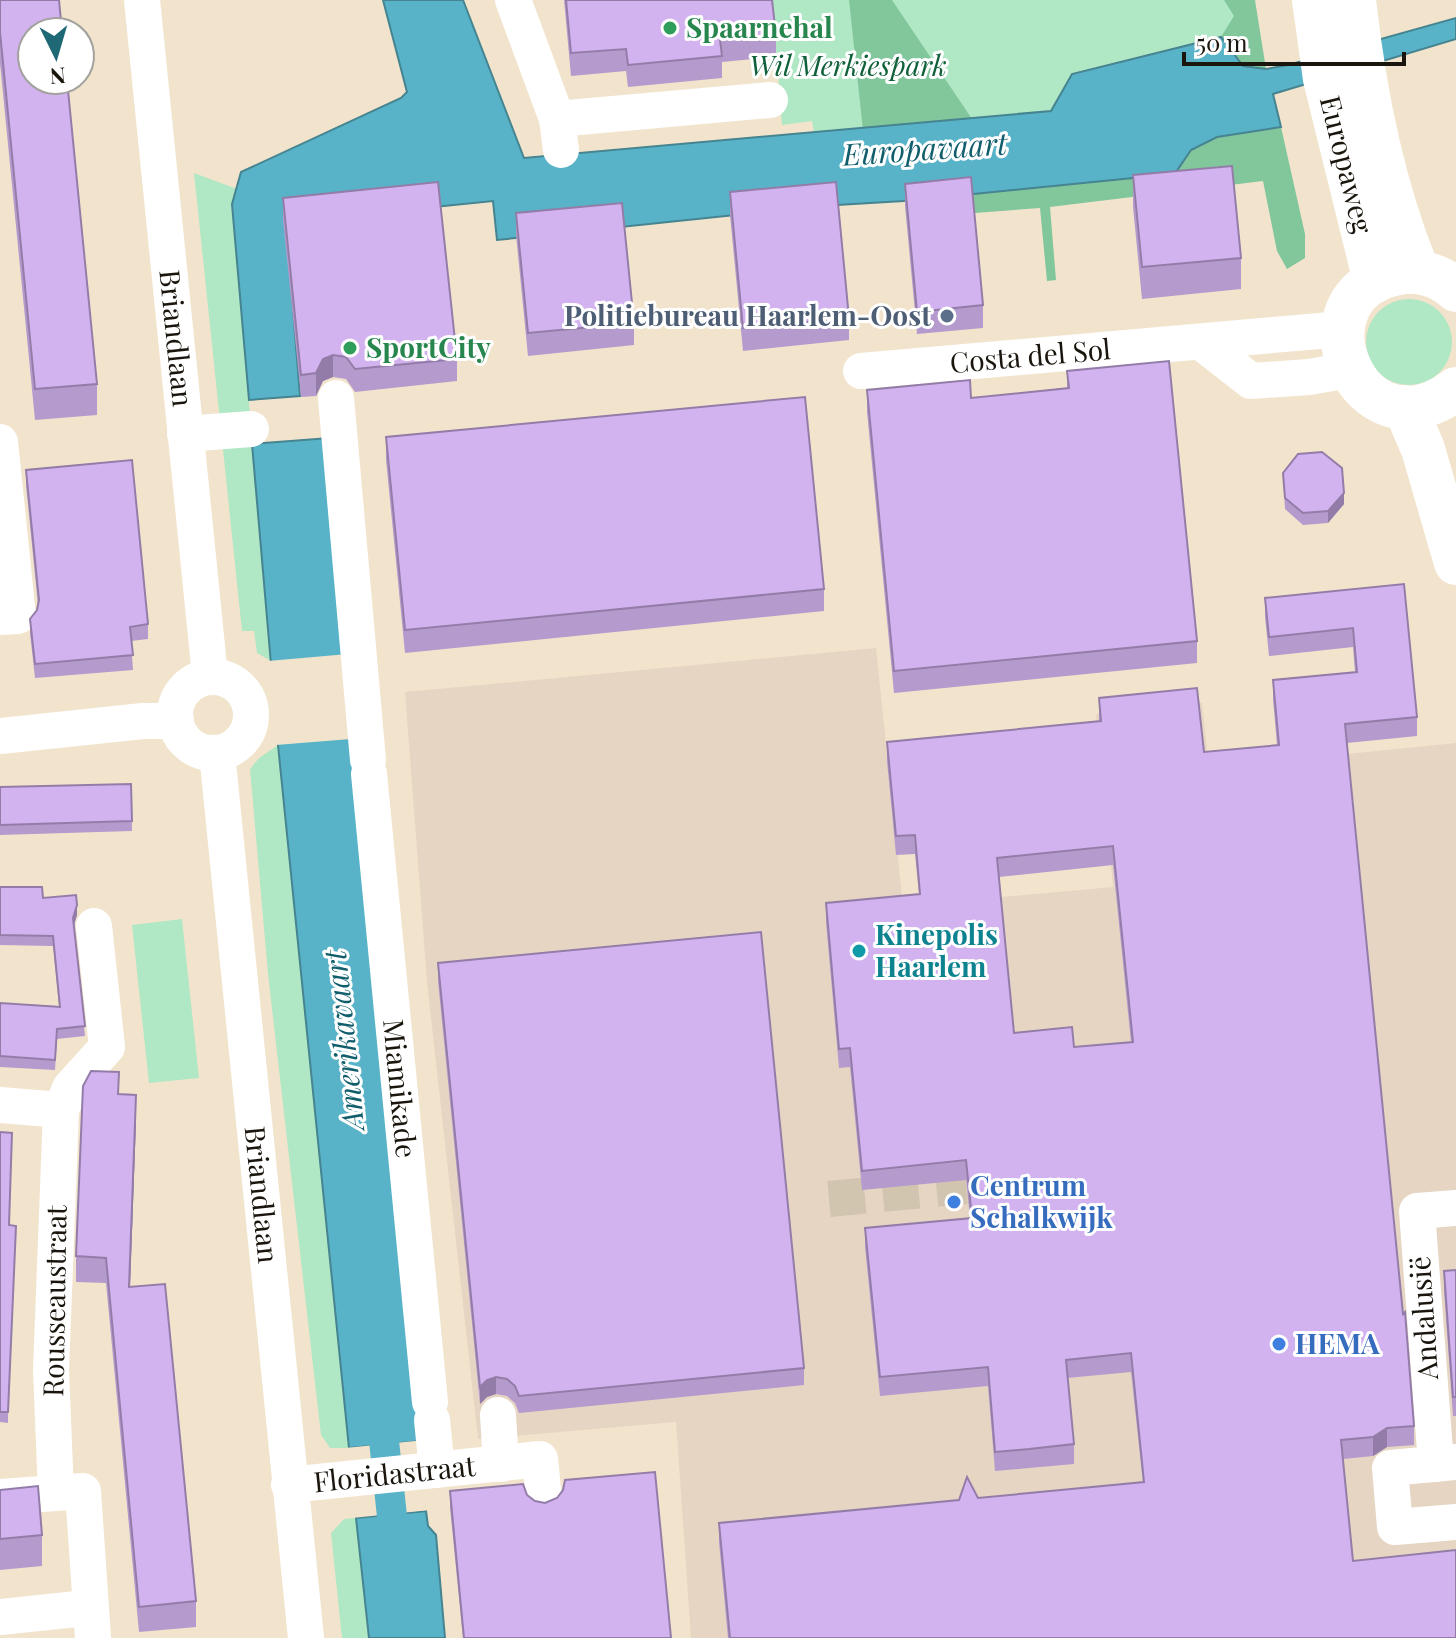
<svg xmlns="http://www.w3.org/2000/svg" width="1456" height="1638" viewBox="0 0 1456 1638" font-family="'Playfair Display',serif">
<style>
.commercial{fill:#e6d5c3}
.green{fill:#b0e7c4}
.forest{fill:#82c69c}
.water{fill:#58b3c8;stroke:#458490;stroke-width:2}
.pier{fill:#f2e4cc}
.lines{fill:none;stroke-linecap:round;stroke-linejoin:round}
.canal{stroke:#58b3c8;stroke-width:30}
.minor-tunnel{stroke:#d2c5af;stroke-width:36;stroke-dasharray:36 18;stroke-linecap:butt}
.minor{stroke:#fff;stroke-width:36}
.major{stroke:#fff;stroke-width:44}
.wall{fill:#b59ace;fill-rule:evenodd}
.shaded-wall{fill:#937da8}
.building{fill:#d2b3f0;stroke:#937da8;stroke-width:2;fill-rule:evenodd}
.leisure-dot{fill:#2e9e5b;stroke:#fff;stroke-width:3}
.service-dot{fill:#5c6f8a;stroke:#fff;stroke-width:3}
.culture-dot{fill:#0f9aa8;stroke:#fff;stroke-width:3}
.shop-dot{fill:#3f7fe0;stroke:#fff;stroke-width:3}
.labels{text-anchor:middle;stroke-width:6;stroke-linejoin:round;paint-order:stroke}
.leisure-label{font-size:28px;font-weight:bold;fill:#27864d;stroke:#fff;text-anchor:start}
.park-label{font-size:28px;font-style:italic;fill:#10603a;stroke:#fff}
.street-label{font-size:28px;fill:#1a150d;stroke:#fff}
.service-label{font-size:28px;font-weight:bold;fill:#4e5e75;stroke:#fff;text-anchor:end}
.culture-label{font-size:28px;font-weight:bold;fill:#0d838f;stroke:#fff;text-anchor:start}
.shop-label{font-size:28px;font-weight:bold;fill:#366cbe;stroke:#fff;text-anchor:start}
.water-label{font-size:30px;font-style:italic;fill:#105d6c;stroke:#fff}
</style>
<rect width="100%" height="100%" fill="#f2e4cc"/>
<path class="commercial" d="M876,648L903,906L1113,887L1096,714L1202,703L1209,768L1456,743V1638H691L676,1422L478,1439L427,982L405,692Z"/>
<path class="green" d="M772,0H1255L1243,66L1062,90L1051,111L814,133L812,121L782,125Z
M194,173L237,189L232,204L271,661L257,653L254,631H242Z
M1366 342a43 43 0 1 1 86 0a43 43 0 1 1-86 0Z
M278,745L349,1448H330L321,1435L268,974L250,769L259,758Z
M182,919L199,1078L149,1083L132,925Z
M356,1518L369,1638H342L331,1533L344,1519Z"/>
<path class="forest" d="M849,0H892L972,119L863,130Z
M1224,0H1255L1266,69L1243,66L1221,37L1234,16Z
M1281,127L1305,234V258L1287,269L1277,251L1263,181L1050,207L1056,280L1047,281L1040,208L975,213L973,194L1163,175L1176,172L1191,150L1217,137Z"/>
<path class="water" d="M383,0H463L524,158L1051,111L1072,74L1221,37L1243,66L1266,69L1288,65L1456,18V39L1273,94L1281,127L1217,137L1191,150L1176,172L1163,175L904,201L820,206L497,240L493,201L286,222L300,396L249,400L232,204L241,172L401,98L407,92Z
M329,438L421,1441L349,1448L278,745L252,444Z
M426,1511L428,1526L436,1535L445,1638H369L356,1518Z"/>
<path class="pier" d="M348,654L351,739L276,745L268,661Z
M425,1440L421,1445L349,1452L345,1448Z
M426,1507L430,1510L352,1518L355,1514Z"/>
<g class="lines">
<path class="canal" d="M380,1403L396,1554"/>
<path class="minor-tunnel" d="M829,1199L966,1186"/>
<g class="minor">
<path id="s1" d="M142,0L210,676"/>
<path d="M513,0L557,119"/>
<path d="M561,150L557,119L770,100"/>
<path d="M1201,342L1251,381L1309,377L1349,370"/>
<path id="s2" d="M861,371L1342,329"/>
<path d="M336,398L368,760"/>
<path d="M185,434L251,429"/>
<path d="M0,442L18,616L0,617"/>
<circle cx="213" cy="715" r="38"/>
<path d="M0,736L143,721H176"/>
<path id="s3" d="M217,753L306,1638"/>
<path id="s4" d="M369,774L430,1402"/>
<path d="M0,1105L61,1110L51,1370L56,1493"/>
<path d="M61,1110L70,1088L107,1047L94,926"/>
<path d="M498,1415L501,1464"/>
<path d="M432,1420L437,1470"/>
<path d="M1456,1462L1390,1468L1395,1527L1456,1522"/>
<path d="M1436,1464L1417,1211L1456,1208"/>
<path id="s5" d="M289,1485L540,1459L544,1499"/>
<path d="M0,1497L83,1491L93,1638"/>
<path d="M0,1617L77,1609"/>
</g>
<g class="major">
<path id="s6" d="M1314,0L1325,79L1375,281"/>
<path d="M1354,0C1364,91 1383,187 1418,272"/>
<path d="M1456,290C1441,276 1420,269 1399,273C1288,293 1359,464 1456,389"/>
<path d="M1405,407L1423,449L1456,563"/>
</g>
</g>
<path class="wall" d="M0,0L97,384V415L35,420L0,63Z
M564,0H772L776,35V57L722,62V78L628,87L626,71L571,76Z
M1133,175L1241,258V289L1142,299L1133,207Z
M905,184L983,305V328L917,334L905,206Z
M730,192L849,318V340L743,351L730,215Z
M283,198L457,359V381L355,392L346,379L333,377L323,381L316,396L301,397L283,220Z
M516,213L634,323V345L528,356L516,235Z
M1067,371L1197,641V663L894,693L867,412V390L971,398L1067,389Z
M386,437L824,589V611L405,653L386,460Z
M26,470L148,624V639L131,641L133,670L35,678L30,633V619L37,610L38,605L26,485Z
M1283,473L1344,504L1328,523L1303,525L1285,509Z
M1404,584L1417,717V736L1347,743L1414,1426V1445L1387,1447L1373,1456L1343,1459L1353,1561L1456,1638H728L719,1542V1523L1143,1483L1131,1372L1067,1378L1074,1444V1464L1029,1468L995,1471L988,1386L880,1396L865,1247V1228L970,1218L966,1180L862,1190L850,1067L839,1068L826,922V903L919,894L915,854L896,855L887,761V742L1099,721V698L1204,752L1277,745L1273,699V680L1355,672L1353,647L1269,656L1265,617V598ZM1113,865L1131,1042L1074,1047L1014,1033L999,877Z
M131,784L132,831L0,835V787Z
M0,887L43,898L77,915L74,925L85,1036L57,1039L55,1070L0,1067V1003L59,1006L53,946L0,945Z
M438,963L804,1368V1385L519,1413L515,1403L507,1396L496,1394L487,1397L480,1404L438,981Z
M119,1094L136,1120L130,1287L196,1601V1627L139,1632L106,1283L76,1282V1256Z
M0,1132L9,1225L8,1423L0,1422Z
M1456,1270V1416H1453L1444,1290V1271Z
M0,1490L42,1535V1566L0,1570Z
M450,1491L527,1495L671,1638H463L450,1508Z"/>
<path class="shaded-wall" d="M333,355V377L323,381L316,396V373L323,359Z
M1344,493V504L1328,523V511Z
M77,905V915L73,928V918Z
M136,1095V1120L129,1313V1287Z
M496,1377V1394L487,1397L480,1404V1387L487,1380Z
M1387,1428V1447L1373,1456V1437Z"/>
<path class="building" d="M0,0H59L62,32H32V80H67L97,384L35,389L0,32Z
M566,0H772L776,35L720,40L722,56L628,65L626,49L571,53Z
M1232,166L1241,258L1142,267L1133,175Z
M971,177L983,305L917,312L905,184Z
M438,182L457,359L355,369L346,357L333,355L323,359L316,373L301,375L283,198Z
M836,182L849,318L743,328L730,192Z
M622,203L634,323L528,333L516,213Z
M1169,361L1197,641L894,671L867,390L970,380L971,398L1069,388L1067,371Z
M805,397L824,589L405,630L386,437Z
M1322,452L1342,468L1344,493L1328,511L1303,513L1285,498L1283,473L1298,454Z
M132,460L148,624L130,627L133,655L35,664L30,619L37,610L39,600L26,470Z
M1404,584L1417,717L1345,724L1403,1314L1405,1312L1414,1426L1387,1428L1373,1437L1341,1440L1353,1561L1456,1550V1638H730L719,1523L959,1500L967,1477L978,1498L1144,1482L1131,1353L1066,1360L1074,1444L1029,1449L995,1452L988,1367L880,1377L865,1228L972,1218L966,1160L862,1171L850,1048L839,1049L826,903L920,894L915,835L896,836L887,742L1101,721L1099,698L1197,688L1204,752L1279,745L1273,680L1357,672L1353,628L1269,637L1265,598ZM1113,846L1133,1042L1074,1047L1072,1027L1014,1033L997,858Z
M131,784L132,821L0,825V787Z
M0,887H42L43,898L76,895L77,905L73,918L85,1026L57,1029L55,1060L0,1056V1003L60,1007L53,936L0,935Z
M761,932L804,1368L519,1396L515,1386L507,1379L496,1377L487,1380L480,1387L438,963Z
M91,1071L119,1072L118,1094L136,1095L129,1287L165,1284L196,1601L139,1607L106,1258L76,1256L83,1086Z
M0,1132L12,1133L9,1225L16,1226L8,1412H0Z
M1456,1270V1397H1453L1444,1271Z
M655,1472L671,1638H464L450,1491L523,1484L527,1495L535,1501L545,1503L557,1498L563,1490L565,1480Z
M38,1486L42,1535L0,1539V1490Z"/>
<g class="leisure-dot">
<circle cx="670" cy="28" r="8"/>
<circle cx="350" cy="348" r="8"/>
</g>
<circle class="service-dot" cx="947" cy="316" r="8"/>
<circle class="culture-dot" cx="859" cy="951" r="8"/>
<g class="shop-dot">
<circle cx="954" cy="1202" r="8"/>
<circle cx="1279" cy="1344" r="8"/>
</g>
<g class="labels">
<g class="leisure-label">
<text x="686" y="38">Spaarnehal</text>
<text x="366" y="358">SportCity</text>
</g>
<g class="park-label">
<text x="848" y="76">Wil Merkiespark</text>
</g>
<g class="street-label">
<text dy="10" stroke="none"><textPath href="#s6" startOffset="168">Europaweg</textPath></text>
<text dy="10" stroke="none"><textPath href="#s1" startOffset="340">Briandlaan</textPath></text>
<text dy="10" stroke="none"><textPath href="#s2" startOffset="170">Costa del Sol</textPath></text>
<text dy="10" stroke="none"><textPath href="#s4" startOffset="316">Miamikade</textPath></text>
<text dy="10" stroke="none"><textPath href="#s3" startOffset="444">Briandlaan</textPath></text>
<text transform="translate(55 1301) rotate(-89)" y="10">Rousseaustraat</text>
<text transform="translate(1424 1318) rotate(-94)" y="10">Andalusië</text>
<text dy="10" stroke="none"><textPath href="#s5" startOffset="106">Floridastraat</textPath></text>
</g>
<g class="service-label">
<text x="931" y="326">Politiebureau Haarlem-Oost</text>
</g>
<g class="culture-label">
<text x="875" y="945">Kinepolis<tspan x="875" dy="32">Haarlem</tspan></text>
</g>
<g class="shop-label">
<text x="970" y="1196">Centrum<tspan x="970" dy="32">Schalkwijk</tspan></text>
<text x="1295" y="1354">HEMA</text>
</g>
<g class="water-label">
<text transform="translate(925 150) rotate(-4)" y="10">Europavaart</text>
<text transform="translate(345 1040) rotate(-96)" y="10">Amerikavaart</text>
</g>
</g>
<g transform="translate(56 56) rotate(175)"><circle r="38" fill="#ffffff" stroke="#a3a19e" stroke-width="2"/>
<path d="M0-6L14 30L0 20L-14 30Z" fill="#1f6875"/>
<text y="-12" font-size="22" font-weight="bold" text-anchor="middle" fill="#1a150d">N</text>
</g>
<path d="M1184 52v12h220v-12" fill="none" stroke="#1a150d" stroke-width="4"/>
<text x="1196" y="52" font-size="24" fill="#1a150d" stroke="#ffffff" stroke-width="6" paint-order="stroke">50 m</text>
</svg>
